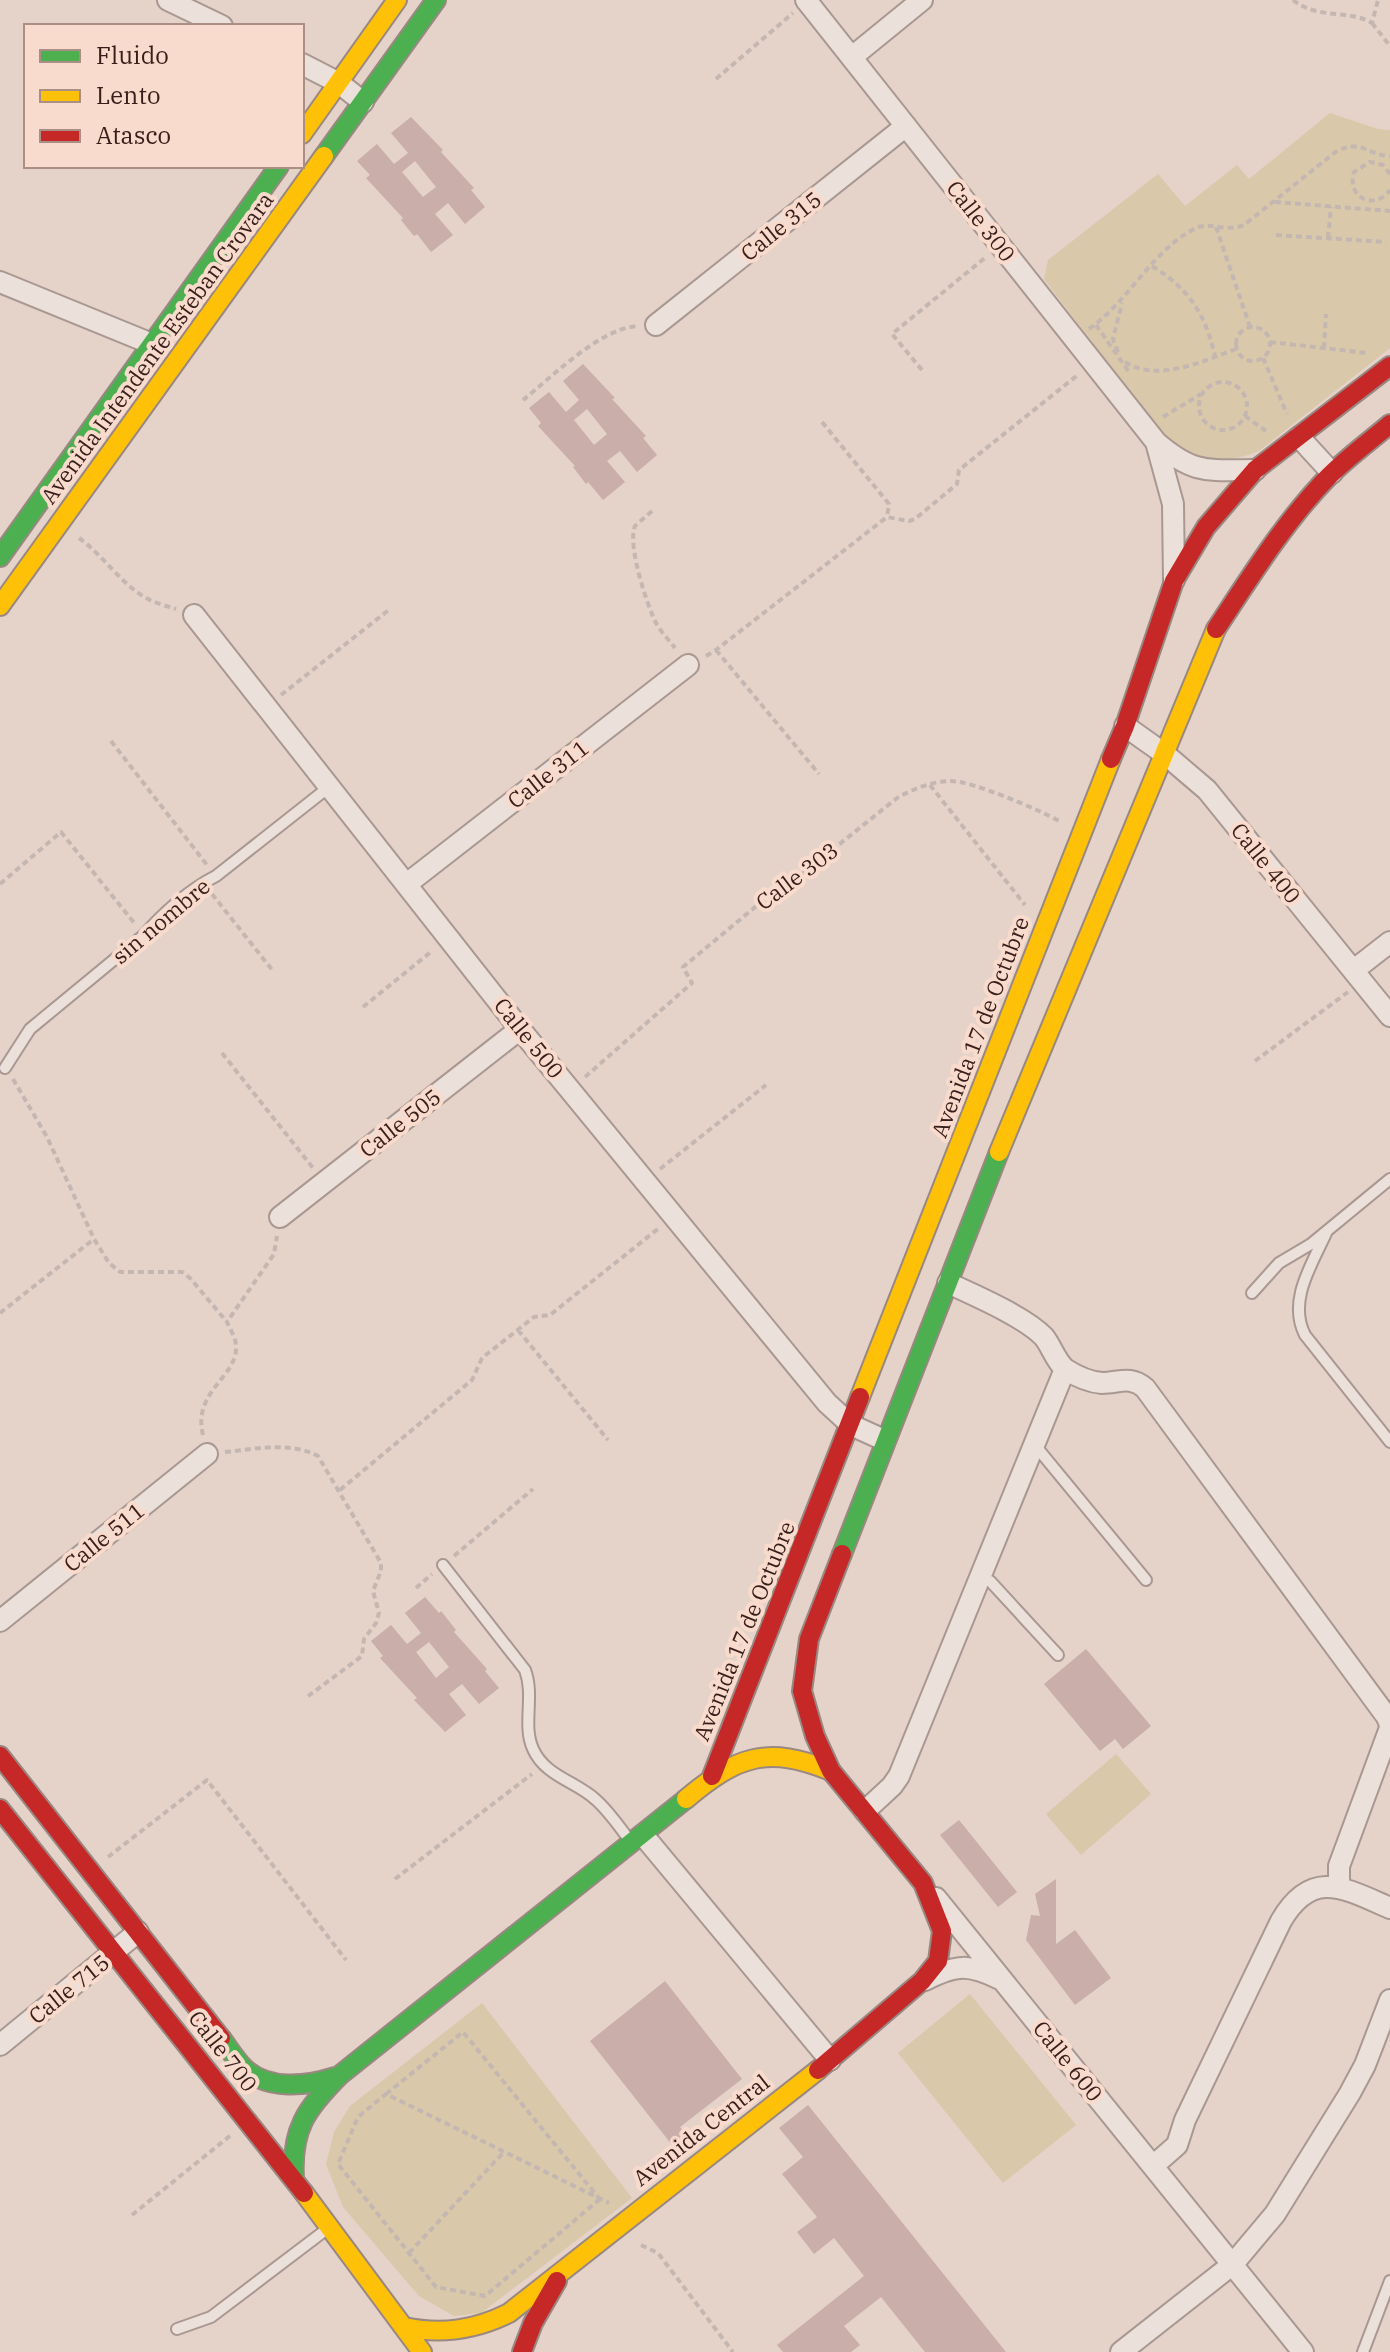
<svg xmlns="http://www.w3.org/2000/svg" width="1390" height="2352" viewBox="0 0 1390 2352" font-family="'IBM Plex Serif',serif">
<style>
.green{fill:#d9c8a9}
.building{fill:#c9aea9;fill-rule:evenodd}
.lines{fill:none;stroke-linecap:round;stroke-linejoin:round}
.lane-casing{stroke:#a99892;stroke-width:14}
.street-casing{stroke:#a99892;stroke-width:24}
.fast-casing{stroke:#998882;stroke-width:22}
.slow-casing{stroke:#998882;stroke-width:22}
.jam-casing{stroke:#998882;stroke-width:22}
.path{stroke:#c4b7b2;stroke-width:4;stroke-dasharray:6 4;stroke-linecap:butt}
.lane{stroke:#ece0db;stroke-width:10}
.street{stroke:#ece0db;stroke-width:20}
.fast{stroke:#4caf50;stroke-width:18}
.slow{stroke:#ffc107;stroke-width:18}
.jam{stroke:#c62828;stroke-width:18}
.labels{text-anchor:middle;stroke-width:8;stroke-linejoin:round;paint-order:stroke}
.street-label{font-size:22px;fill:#381e1a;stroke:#f8dbcc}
</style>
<rect width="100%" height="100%" fill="#e5d2c8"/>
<path class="green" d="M1330,113L1378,129L1390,130V348L1259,451C1221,466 1200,460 1167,440L1044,279L1048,260L1158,174L1185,206L1237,165L1249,179Z
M1116,1754L1151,1794L1081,1855L1046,1814Z
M970,1994L1076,2125L1003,2183L898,2053Z
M482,2003L632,2198L481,2313L454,2316L419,2296L343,2207L326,2164L334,2132L350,2106Z"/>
<path class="building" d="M411,117L443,150L441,152L474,188L471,190L485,207L465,224L448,203L435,214L453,235L431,252L417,234L414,236L401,220L403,218L366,178L370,175L357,161L377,144L394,164L408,153L391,133ZM415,161L436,187L423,197L402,172Z
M583,364L615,398L612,399L646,436L643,438L657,455L637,472L620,451L607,461L625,482L603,500L588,482L586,484L573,467L575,466L538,426L541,423L529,408L549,392L566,412L579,400L563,381ZM587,409L607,434L594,445L574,420Z
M425,1597L439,1613L441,1611L456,1630L454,1632L487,1669L485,1671L499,1688L479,1704L462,1684L449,1694L466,1715L445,1732L414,1700L417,1698L380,1658L383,1656L371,1641L391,1625L407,1644L421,1633L405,1613ZM429,1642L449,1667L436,1678L416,1652Z
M1086,1649L1151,1726L1123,1749L1115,1739L1100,1751L1044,1684Z
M959,1820L1017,1892L998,1907L940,1835Z
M1056,1879V1944L1075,1930L1111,1978L1075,2005L1026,1940L1031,1915L1040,1916L1035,1894Z
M665,1981L742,2079L680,2127L690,2139L676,2150L590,2041Z
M808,2105L1006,2352H925L881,2297L844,2326L860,2345L851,2352H783L777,2345L864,2276L834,2238L814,2254L797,2232L817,2217L782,2174L803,2157L779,2128Z"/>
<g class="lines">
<g class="lane-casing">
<path id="lane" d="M5,1068L30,1029L144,935C163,913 190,889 216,876L329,787
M1327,1231C1313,1263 1287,1300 1305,1335L1390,1442
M1252,1293L1279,1263L1311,1244L1390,1179
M1034,1444L1146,1580
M443,1565L525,1670C535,1696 522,1725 533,1749C545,1776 575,1781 595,1799C609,1811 620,1828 631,1842
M980,1578L990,1581L1058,1655
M177,2329L211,2317L327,2229
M1363,2352L1390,2281"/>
</g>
<g class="street-casing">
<path id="street" d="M168,0L222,26
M806,0L1156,442C1194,475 1208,470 1255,470
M852,57L922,0
M302,64L339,83L363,102
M0,282L152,344
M656,325L906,126
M1299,437L1332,473
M1156,442L1173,504L1174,580
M194,615L520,1029L827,1403L851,1425L884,1440
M1125,726L1166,755L1207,790L1390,1016
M408,883L688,665
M1354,970L1390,942
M280,1217L520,1029
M1065,1369C1076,1376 1088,1382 1102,1383C1119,1383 1130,1375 1145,1388L1387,1717L1390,1725
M0,1621L207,1454
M865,1811L892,1786L899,1776L1065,1369C1055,1360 1052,1347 1044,1337C1025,1317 974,1295 948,1283
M643,1835L830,2060
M1339,1886V1866L1390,1728
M936,1898L1303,2352
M925,1980C957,1964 969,1964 1000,1979
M0,2045L138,1932
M1153,2166L1177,2145L1185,2120L1281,1921C1312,1868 1344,1888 1390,1908
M1121,2352L1233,2264L1275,2214L1350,2093L1365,2065L1390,2000"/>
</g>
<g class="fast-casing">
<path id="fast" d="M324,156L436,0
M0,557L279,166
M842,1554L999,1152
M221,2038C228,2047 235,2059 244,2068C268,2091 307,2086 335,2077
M294,2179C291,2129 306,2109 340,2075L686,1799"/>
</g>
<g class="slow-casing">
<path id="slow" d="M302,134L397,0
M0,606L324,156
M999,1152L1216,629
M860,1397L1111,759
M686,1799C737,1756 767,1745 831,1771
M304,2193L422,2352
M404,2327C442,2335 475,2330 509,2313L818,2070"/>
</g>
<g class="jam-casing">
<path id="jam" d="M1216,629C1251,576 1285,521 1329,476C1348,457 1370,441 1390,424
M1111,759L1125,726L1174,581L1206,527L1255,470L1390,366
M0,1756L221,2038
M712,1776L860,1397
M0,1809L304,2193
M818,2070L922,1981L938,1961L942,1931L923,1883L831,1771L815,1736L802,1691L809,1639L842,1554
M522,2352L533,2323L557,2281"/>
</g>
<path class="path" d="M1293,0C1318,20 1349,9 1372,23L1378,0
M1372,23L1390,46
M716,79L793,13
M1390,174L1383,165L1370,162L1354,172C1346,198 1375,211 1390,190
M1275,202L1390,211
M1216,227L1250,327
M1276,235L1386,242
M1328,238L1331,207
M1152,266C1189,289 1205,313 1215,356
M1096,325L1129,372
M1236 344a17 17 0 1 1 34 0a17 17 0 1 1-34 0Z
M1089,329C1129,301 1153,249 1196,228C1212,221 1224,233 1244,225L1338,150C1364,140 1367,155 1390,156
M1270,342L1367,353
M1324,348L1326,314
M1118,352L1113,339L1122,303
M1263,358L1287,414
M1125,362C1158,383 1203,361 1236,349
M922,370L892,334L986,257
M1199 406a24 24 0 1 1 48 0a24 24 0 1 1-48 0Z
M523,400C552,377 600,328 638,326
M1245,416L1266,431
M1163,417L1201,394
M822,422L889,504L887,517
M652,511L635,526C627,545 647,605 656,623C661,632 669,640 675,648
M79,538C103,555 120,583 146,598C155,603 166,606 176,609
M716,650L819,774
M706,656L716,650L887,517L909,521L915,519L957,484L959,470L1079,374
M281,695L390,609
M111,741L207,865
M930,785L1025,905
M0,884L61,832L135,924
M212,894L273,971
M363,1007L432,951
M222,1053L313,1168
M1255,1061L1348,992
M585,1077L692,983L683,967L760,903L781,891L897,798C913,789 933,781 951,781C972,781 1040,810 1059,821
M13,1079L47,1137L94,1239L109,1263L120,1272H182L190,1278L227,1322
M660,1169L766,1085
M0,1313L94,1239
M518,1330L608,1440
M203,1435C192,1391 238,1377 236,1346C236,1338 230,1329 227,1322L274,1254L277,1236
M225,1452C257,1449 289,1441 318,1456L381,1563V1571L373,1591L379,1613L376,1623L364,1639L362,1656L307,1697
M340,1490L472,1380L482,1358L534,1317L550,1315L659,1228
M454,1556L533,1489
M416,1588L432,1574
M108,1857L207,1780L346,1960
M395,1879L532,1774
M386,2094L463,2032L598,2197
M600,2199L485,2296L436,2287L338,2164L358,2117L386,2094L609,2203
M132,2215L231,2135
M641,2245L658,2253L733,2352
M409,2253L503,2153"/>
<use href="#lane" class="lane"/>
<use href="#street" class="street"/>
<use href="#fast" class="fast"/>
<use href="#slow" class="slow"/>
<use href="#jam" class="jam"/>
</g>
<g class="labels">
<g class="street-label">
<text transform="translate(981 221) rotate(52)" y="8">Calle 300</text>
<text transform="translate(781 226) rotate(-39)" y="8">Calle 315</text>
<text transform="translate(157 348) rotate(-54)" y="8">Avenida Intendente Esteban Crovara</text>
<text transform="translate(548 774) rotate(-38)" y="8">Calle 311</text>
<text transform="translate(1266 863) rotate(51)" y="8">Calle 400</text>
<text transform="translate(797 876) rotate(-37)" y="8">Calle 303</text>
<text transform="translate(161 921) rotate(-40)" y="8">sin nombre</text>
<text transform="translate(980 1027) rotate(-69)" y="8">Avenida 17 de Octubre</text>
<text transform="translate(529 1038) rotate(51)" y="8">Calle 500</text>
<text transform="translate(400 1123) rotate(-38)" y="8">Calle 505</text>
<text transform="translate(104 1537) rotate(-39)" y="8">Calle 511</text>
<text transform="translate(744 1631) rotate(-68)" y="8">Avenida 17 de Octubre</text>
<text transform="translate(69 1989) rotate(-39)" y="8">Calle 715</text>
<text transform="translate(223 2051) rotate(52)" y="8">Calle 700</text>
<text transform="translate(1068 2061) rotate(51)" y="8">Calle 600</text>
<text transform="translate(701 2130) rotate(-38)" y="8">Avenida Central</text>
</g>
</g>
<rect x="24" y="24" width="280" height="144" fill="#f8dbcc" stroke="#ab8f85" stroke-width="2"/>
<rect x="40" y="50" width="40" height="12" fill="#4caf50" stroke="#ab8f85" stroke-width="2"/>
<text x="96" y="64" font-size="24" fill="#381e1a">Fluido</text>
<rect x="40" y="90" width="40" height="12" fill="#ffc107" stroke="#ab8f85" stroke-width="2"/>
<text x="96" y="104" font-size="24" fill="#381e1a">Lento</text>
<rect x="40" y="130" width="40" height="12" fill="#c62828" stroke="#ab8f85" stroke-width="2"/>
<text x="96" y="144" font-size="24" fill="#381e1a">Atasco</text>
</svg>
